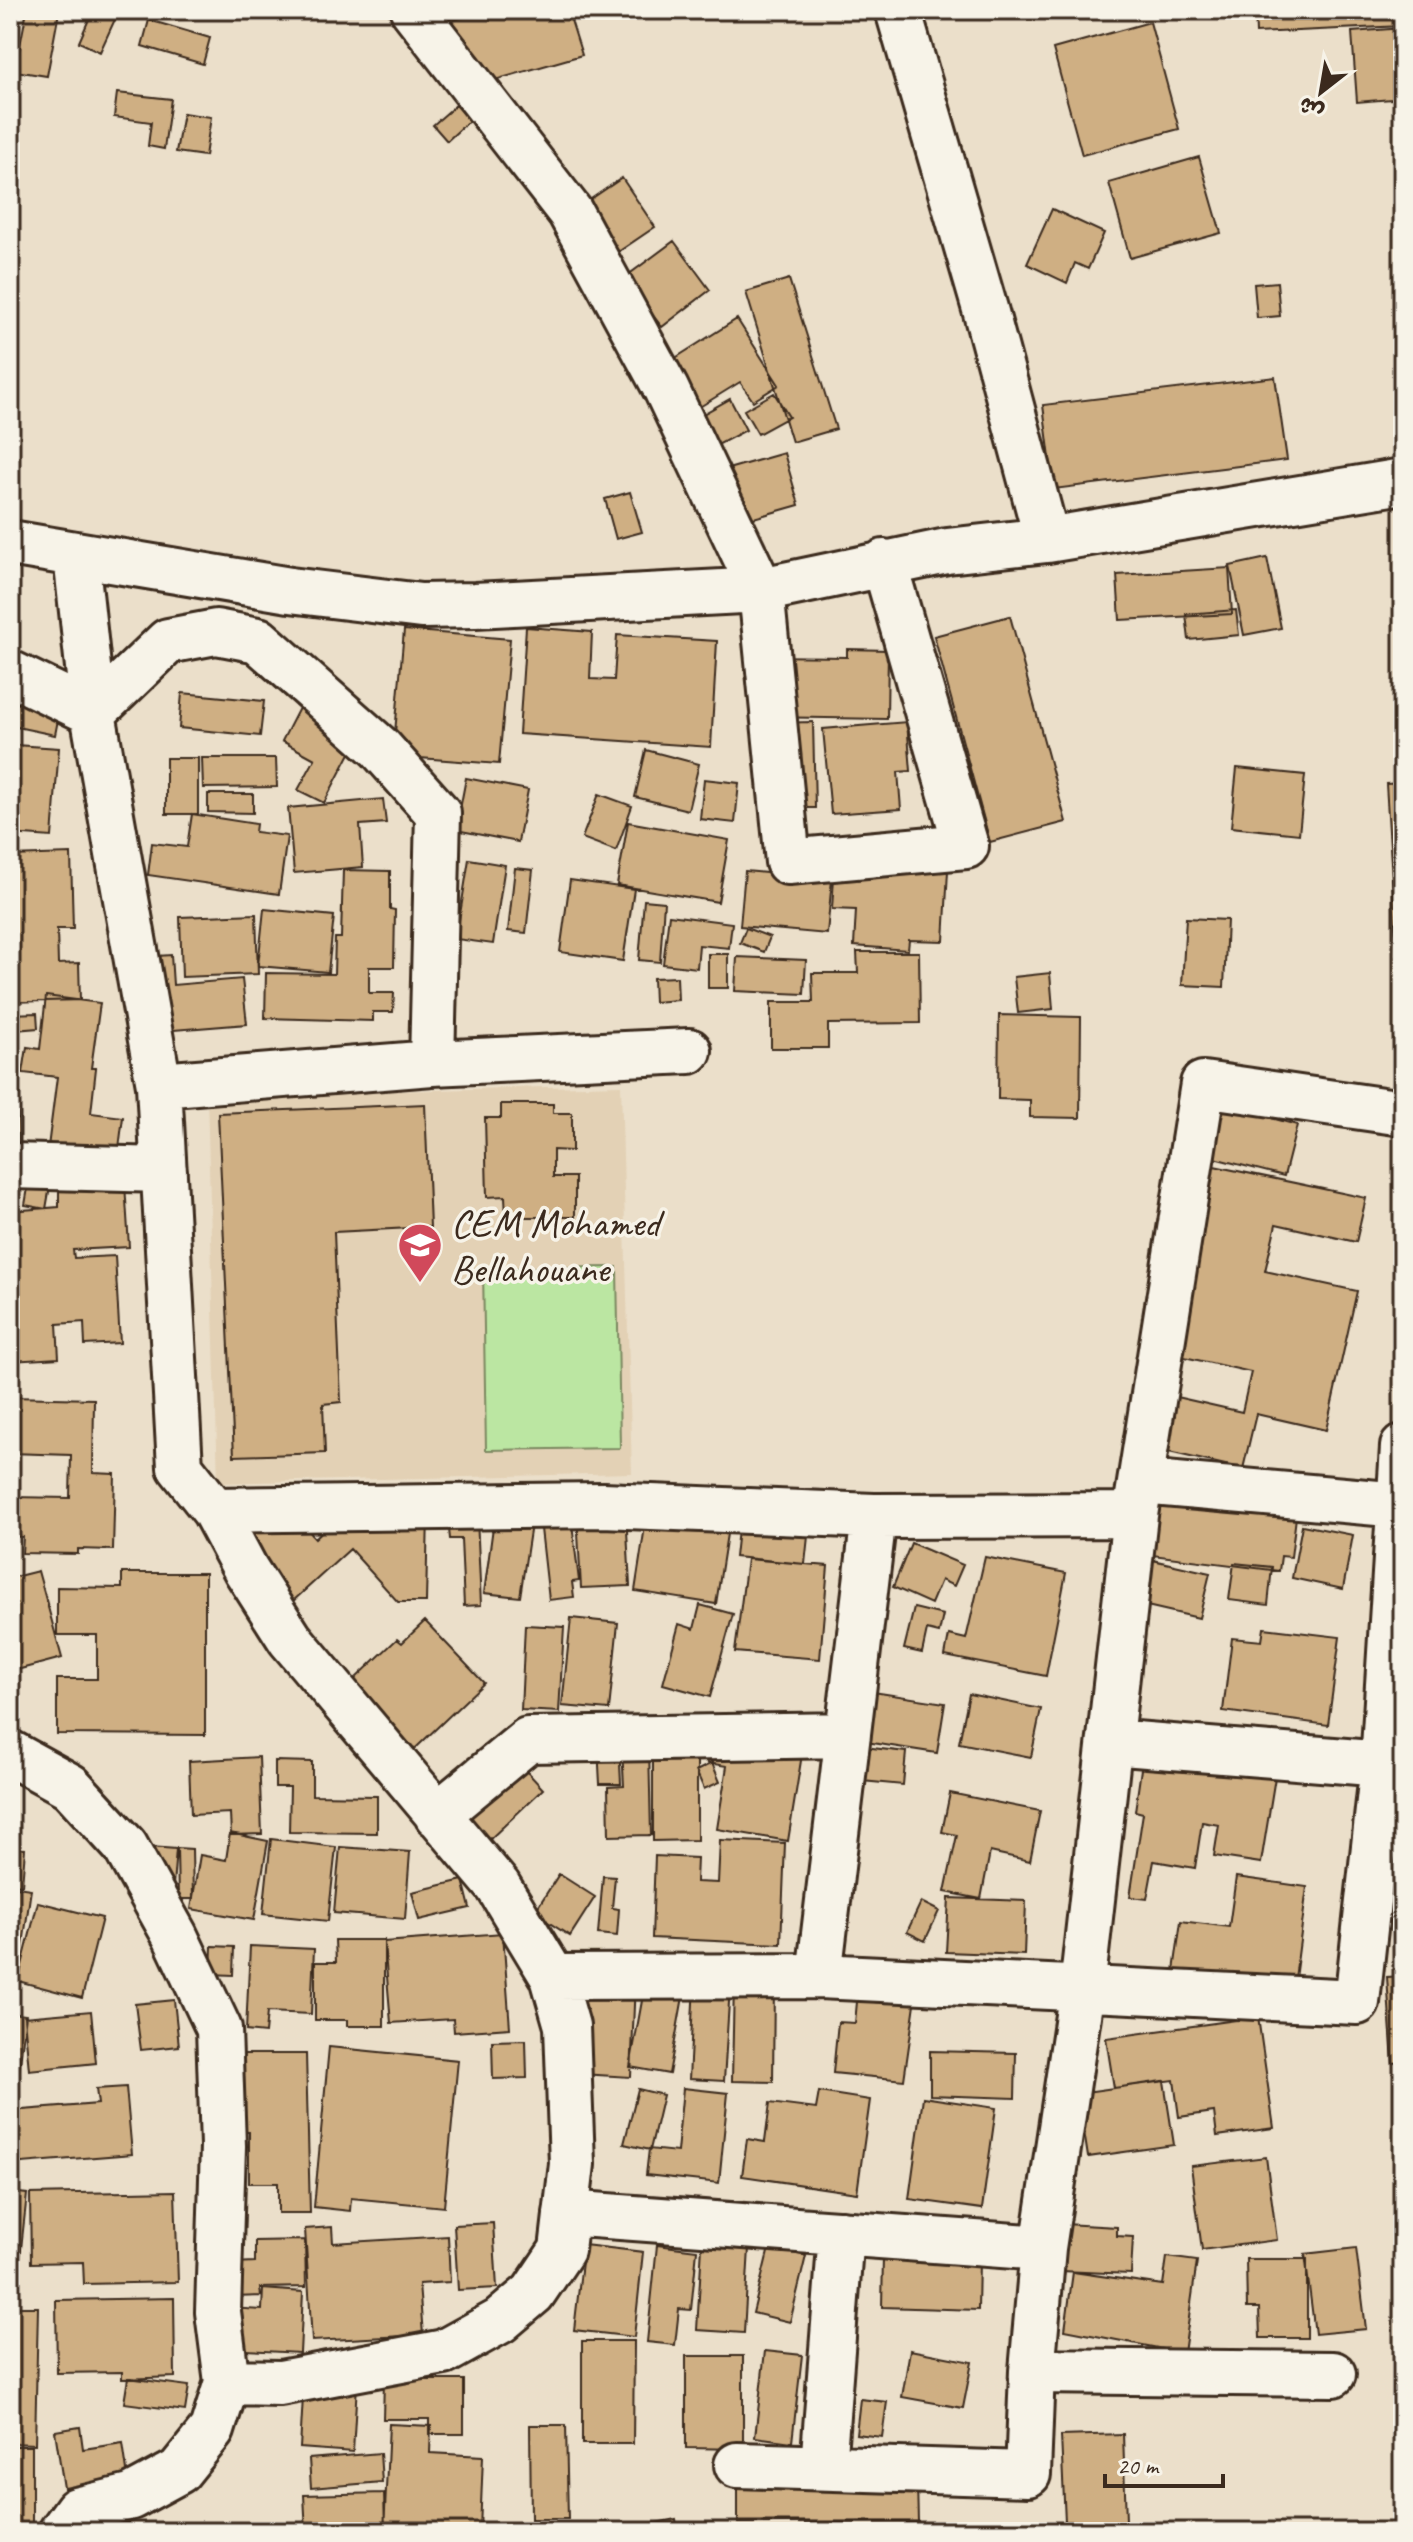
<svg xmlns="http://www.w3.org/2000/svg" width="1413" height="2542" viewBox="0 0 1413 2542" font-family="Caveat,'Playpen Sans Arabic',sans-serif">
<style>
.built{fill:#e3d1b5}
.green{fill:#bbe6a2;stroke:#7b8860;stroke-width:2}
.building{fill:#cfaf83;stroke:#3b2a1e;stroke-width:2}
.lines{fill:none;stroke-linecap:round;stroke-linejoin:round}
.minor-casing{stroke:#3b2a1e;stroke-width:50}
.minor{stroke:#f7f3e8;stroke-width:44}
.labels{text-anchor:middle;stroke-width:7;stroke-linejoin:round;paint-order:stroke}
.poi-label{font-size:40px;fill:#3b2a1e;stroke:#f7f3e8;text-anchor:start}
</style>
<rect width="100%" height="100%" fill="#ebdfca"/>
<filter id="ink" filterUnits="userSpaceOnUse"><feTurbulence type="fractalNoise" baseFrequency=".0125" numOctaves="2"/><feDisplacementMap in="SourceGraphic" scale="16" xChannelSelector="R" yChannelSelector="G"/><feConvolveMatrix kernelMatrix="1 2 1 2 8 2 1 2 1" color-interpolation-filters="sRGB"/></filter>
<g filter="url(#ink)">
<path class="built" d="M621,1085L632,1473L218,1483L207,1096Z"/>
<path class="green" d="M617,1267L620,1448L486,1450L483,1268Z"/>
<path class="building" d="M27,10L59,12L47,76L15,71Z
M93,10L117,15L100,52L79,42Z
M489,10H578L580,14L570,17L582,55L467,88L447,22Z
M1255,10H1401L1402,26L1256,33Z
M149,20L210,38L203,64L142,46Z
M1150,22L1179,129L1082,155L1053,49Z
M1403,28V98L1357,102L1352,32Z
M117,93L171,99L164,149L148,146L151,122L114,117Z
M456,105L470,120L447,141L433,125Z
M183,113L211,117L205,156L176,152Z
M1199,157L1221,233L1130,258L1109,183Z
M622,178L655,227L618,252L585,203Z
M1052,209L1104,233L1088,269L1075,263L1067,283L1027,264Z
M674,241L710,290L662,327L624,278Z
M789,279L836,429L792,442L746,292Z
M1277,282L1280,316L1257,318L1254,284Z
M737,319L779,385L753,401L740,382L698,408L669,362Z
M1275,377L1287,460L1054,489L1043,405Z
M774,393L789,417L758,434L744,410Z
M730,399L746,430L712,448L696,418Z
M784,453L799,505L743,521L728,469Z
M630,492L642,532L616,539L605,499Z
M1267,558L1281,628L1244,635L1230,566Z
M1229,568L1232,614L1120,620L1117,575Z
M1236,610L1239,635L1189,640L1186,614Z
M1010,616L1066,822L990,842L934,636Z
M526,627L592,632L590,679L614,680L617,635L717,641L711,747L519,734Z
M404,630L510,639L499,764L393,756Z
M847,649L888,650L887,719L764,717L765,656L847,657Z
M22,670L66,679L55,735L12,726Z
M182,693L264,701L260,736L179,728Z
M300,706L358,738L324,803L298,790L315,759L282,741Z
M813,722L815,808H773L771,723Z
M907,722L911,771L898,772L901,809L831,814L823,729Z
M15,745L59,748L52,837L10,834V777Z
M646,750L699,764L688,810L635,797Z
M166,758H198V814H166Z
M202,758H276L277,787L203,788Z
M1237,768L1305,775L1299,834L1231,827Z
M466,778L528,790L518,842L456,830Z
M704,779L739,783L735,823L700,819Z
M1403,783V1053L1386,784Z
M208,794H253V813L208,812Z
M599,794L632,806L616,851L582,838Z
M383,799L386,823L360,825L363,867L294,873L288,808Z
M192,814L256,824L255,832L287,836L279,894L148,875L152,843L187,847Z
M628,822L729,840L718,902L617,885Z
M836,846L949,853L944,941L909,940L908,950L854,946L856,910L832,909Z
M71,854L73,929H57L58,964L79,963L80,1000L10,1002V856Z
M469,859L505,865L493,944L456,939Z
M515,868L533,870L526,933L508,931Z
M343,870L390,871V909L395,910L394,967H369V993H394L393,1012H373V1021L265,1018L266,973L334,974L335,938H341Z
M745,871L832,879L827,934L740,926Z
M570,880L634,889L623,961L560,952Z
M644,900L664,902L660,962L639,960Z
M264,909L334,916L328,972L258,966Z
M256,914L258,974L182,977L180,917Z
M669,915L732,923L729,948L699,945L697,968L663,964Z
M1186,918L1227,920L1224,987L1182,985Z
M746,928L770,937L764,952L740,943Z
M857,952H919L920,1023L828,1024V1048H771V1002H813L812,973H858Z
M708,954H728V988H708Z
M171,955L173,985L242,979L247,1024L149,1032L142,957Z
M737,957L806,960L804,994L735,991Z
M1050,973L1053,1009L1018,1013L1014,977Z
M677,977L678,1000L654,1002L653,978Z
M46,996L100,1003L91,1068H96L91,1113L123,1117L117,1164L47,1155L57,1077L23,1073L27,1047L40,1049Z
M37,1013L38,1028L15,1030L20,1173H10V1014Z
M999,1015L1081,1017L1080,1118L1030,1117V1100L998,1099Z
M425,1104L430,1227L334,1232L341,1402L323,1404L325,1453L234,1456L218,1113Z
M501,1104H553V1113H572V1151L553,1150V1177H575V1217H506L505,1196L487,1197L485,1118H501Z
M1220,1104L1297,1125L1284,1176L1206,1156Z
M1195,1162L1366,1198L1356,1242L1276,1224L1265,1271L1357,1291L1326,1430L1256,1414L1243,1469L1151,1448L1163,1394L1242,1412L1251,1372L1153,1350Z
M29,1182L50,1186L46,1209L25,1205Z
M125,1184L129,1247L73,1250L74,1258L115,1256L120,1343L85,1345L84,1322L57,1324L59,1358L11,1361L10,1211L59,1207V1188Z
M10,1397L94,1399L93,1473L115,1474L113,1550L78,1549V1554L22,1553L23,1537L10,1536V1497L70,1498L71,1455L10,1453Z
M1152,1498L1296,1517L1291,1557L1281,1556L1279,1571L1144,1554Z
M569,1499L579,1581L572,1582L574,1597L549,1600L538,1502Z
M496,1505L533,1511L520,1597L484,1593Z
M648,1507L729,1521L716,1604L635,1591Z
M343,1512L428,1514L426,1602H398L350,1549L281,1612L242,1525L304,1526L315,1538Z
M626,1512L630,1586L581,1588L577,1514Z
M477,1518L481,1605L464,1606L461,1539H450L448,1519Z
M739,1520L809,1527L805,1564L735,1557Z
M1302,1525L1353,1535L1343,1589L1292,1578Z
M911,1543L963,1565L954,1586L941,1580L931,1604L893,1587Z
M985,1557L1066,1573L1046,1676L945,1656L949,1635L966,1639Z
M747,1559L828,1566L820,1659L735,1652Z
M1148,1559L1210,1573L1199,1618L1138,1604Z
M1234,1563L1272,1567L1268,1605L1229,1600Z
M38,1571L62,1658L13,1671L18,1688L10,1691V1578Z
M122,1573H205V1735L57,1734V1679H97V1635H57V1587L122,1588Z
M700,1605L733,1614L710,1697L663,1684L679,1624L694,1629Z
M914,1608L943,1615L939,1633L927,1630L922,1653L904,1649Z
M571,1618L618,1623L609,1710L562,1706Z
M425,1621L484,1683L400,1763L337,1696L397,1639L402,1643Z
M525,1625L564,1627L559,1712L521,1710Z
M1264,1628L1340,1637L1328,1725L1223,1711L1232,1638L1262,1641Z
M847,1688L945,1703L937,1753L840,1738Z
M969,1694L1041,1709L1031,1757L959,1743Z
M713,1727L804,1742L788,1841L717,1829L727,1766L707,1763Z
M653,1743H697V1840L653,1841Z
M619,1745L621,1784H600L598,1746Z
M503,1746L543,1789L488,1841L447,1798Z
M855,1746L906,1752L903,1785L852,1780Z
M649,1747L651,1835L609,1836L608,1787L624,1786L622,1748Z
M1143,1755L1275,1777L1261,1863L1214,1856L1219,1825L1202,1822L1195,1868L1154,1861L1147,1899L1130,1897L1143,1813L1135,1811Z
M259,1757L262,1834L231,1835L230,1813L191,1815L189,1761Z
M275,1761L312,1762V1795L377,1796V1833L289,1832L290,1787H275Z
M712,1763L720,1782L704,1789L696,1771Z
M950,1793L1040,1811L1030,1861L990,1852L981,1899L945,1892L957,1835L942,1832Z
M230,1833L268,1841L254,1920L191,1909L200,1855L226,1860Z
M271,1839L336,1847L328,1921L263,1914Z
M720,1840L785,1843L781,1944L652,1938L655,1856L697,1858L696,1882L718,1883Z
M137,1846L176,1849L172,1898Z
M340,1847L410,1852L405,1919L334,1913Z
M10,1848L25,1849L22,1885L10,1884Z
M177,1848L192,1849L193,1899H178Z
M559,1874L595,1897L570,1936L534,1913Z
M603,1876L615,1877L612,1908L619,1909L617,1936L598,1934Z
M1236,1877L1307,1887L1293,1994L1173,1978L1181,1921L1229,1927Z
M463,1880L470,1908L419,1920L412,1892Z
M10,1886L31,1889L16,1994L10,1993Z
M949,1898L1026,1901L1024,1955L946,1952Z
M38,1902L102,1918L82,1998L18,1981Z
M921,1902L939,1911L925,1941L907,1932Z
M503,1933L510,2028L454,2032L453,2019L391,2023L384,1942Z
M335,1940H384V2026H347V2020H315V1962H336Z
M212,1946L234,1947L233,1975L211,1974Z
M250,1946L314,1949L311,2014L267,2012L265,2033L246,2031Z
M1403,1976V2062L1393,2063L1387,1977Z
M570,1978L635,1981L631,2077L580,2074Z
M734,1982L774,1983L773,2082L732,2081Z
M645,1984L684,1991L669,2074L630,2067Z
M694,1984L730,1986L724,2081L689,2079Z
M858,1991L916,1997L904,2080L833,2073L838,2022L855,2023Z
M174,2000L179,2046L141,2050L135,2004Z
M91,2011L96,2063L29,2070L24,2017Z
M10,2013L26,2015L19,2070L10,2069Z
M1258,2017L1274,2128L1217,2136L1214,2112L1179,2117L1174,2080L1114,2088L1106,2038Z
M526,2040L527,2078L493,2079L492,2041Z
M329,2047L458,2060L444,2207L351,2198L350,2211L314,2207Z
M930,2051L1016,2053L1015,2098L930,2095Z
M230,2054H306L310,2213H278V2183H249V2132H229Z
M1164,2081L1174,2145L1088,2157L1078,2093Z
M126,2087L132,2154L10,2164V2111L98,2104L96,2089Z
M683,2088L728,2093L719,2183L646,2175L649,2149L677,2152Z
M638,2089L663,2095L650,2150L624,2144Z
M819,2092L870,2100L857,2193L742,2176L747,2139L765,2142L770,2103L816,2109Z
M923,2097L996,2108L982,2209L909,2199Z
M1266,2157L1277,2240L1202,2250L1191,2166Z
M175,2191L178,2282L84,2284L83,2262L31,2263L30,2194Z
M10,2192L27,2194L17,2285L10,2284Z
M493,2223L497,2288L458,2290L454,2225Z
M1064,2224L1117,2227V2236L1133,2237L1131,2274L1061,2271Z
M332,2227L333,2243L448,2236L450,2282L419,2284L423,2335L312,2341L305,2229Z
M305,2240L306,2287L260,2288L261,2296L235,2297L234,2263L255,2262V2241Z
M584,2245L643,2252L634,2337L574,2330Z
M657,2245L697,2250L691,2310L679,2309L675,2345L647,2342Z
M702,2246L749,2248L744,2333L697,2330Z
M769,2248L806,2256L790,2322L753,2313Z
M1356,2248L1366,2329L1315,2334L1305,2254Z
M883,2257L979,2260L978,2310L882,2307Z
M1167,2257L1197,2261L1184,2353L1065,2330L1073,2272L1163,2285Z
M1246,2259H1307V2338H1260L1259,2308H1247Z
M263,2289L303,2292L300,2353L226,2349L228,2308L262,2310Z
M174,2298L175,2377L122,2379V2372L57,2373L56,2300Z
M10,2307H38L35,2444L10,2443Z
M582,2341H634L633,2444H582Z
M910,2350L972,2362L963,2408L902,2397Z
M765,2351L802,2355L792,2442L755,2437Z
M686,2356H743V2449L686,2448Z
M128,2378L189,2386L185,2411L124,2403Z
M304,2380L357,2384L353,2452L300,2448Z
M384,2380H464V2434H429V2419H383Z
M860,2399L887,2402L882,2437L856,2434Z
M389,2424L431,2426L430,2453L483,2456L480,2530L419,2527L418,2532H384Z
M530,2425H566L568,2519H531Z
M80,2427L83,2449L123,2443L128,2478L64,2488L55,2431Z
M1123,2434L1126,2521L1065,2522L1061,2436Z
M10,2446H32V2532H10Z
M380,2453L382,2482L311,2488L309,2459Z
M917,2482L918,2522L738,2523V2483Z
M384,2493L385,2530L306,2532L304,2495Z
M676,2519L678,2532H610Z"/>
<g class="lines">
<g class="minor-casing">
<path id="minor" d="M413,10L570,212L666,389L761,590L788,862L966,846L884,562
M898,10L985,309L1047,540
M10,543L290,590L421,606L475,605L761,590L947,551L1047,540L1403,481
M10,673L93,713L168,641L216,632L258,640L380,748L438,813L432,1063
M159,1085L432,1063L689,1051
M10,1166L164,1170
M1142,1482L1400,1505
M214,1510L603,1505L874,1516L1135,1515
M1110,1742L1383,1764L1403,1761
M10,1753L70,1786L125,1846L175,1936L219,2029L223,2146L218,2312L227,2382
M437,1815L528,1740L848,1735
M819,1976L874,1516
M553,1977L819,1976L1357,2002L1383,1764L1403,1447
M566,2213L1043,2248
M1333,2374L1032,2371L1043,2248L1082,1989L1135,1515L1203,1084L1403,1113
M737,2465L1028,2474L1032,2371
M823,2467L841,2233
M61,2532L77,2510L131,2497L179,2471L212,2430L227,2382L280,2383L444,2352L500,2321L533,2293L562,2250L572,2164L567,2026L553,1977L498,1886L290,1639L246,1570L214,1510L180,1467L159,1085L93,713L76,556"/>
</g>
<use href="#minor" class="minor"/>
</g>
</g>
<defs>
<g id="school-pin" transform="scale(2.3)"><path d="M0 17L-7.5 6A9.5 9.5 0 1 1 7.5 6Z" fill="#d1495b" stroke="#f7f3e8"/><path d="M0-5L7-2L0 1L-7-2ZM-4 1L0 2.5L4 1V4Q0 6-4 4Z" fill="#fff"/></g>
</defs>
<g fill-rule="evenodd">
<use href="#school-pin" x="420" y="1245"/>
</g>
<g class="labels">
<g class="poi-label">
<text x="451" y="1236">CEM Mohamed<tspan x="451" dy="46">Bellahouane</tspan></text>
</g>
</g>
<rect width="1413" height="2542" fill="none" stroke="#f7f3e8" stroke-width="40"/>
<rect x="20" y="20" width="1373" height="2502" fill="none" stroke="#3b2a1e" stroke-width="3" filter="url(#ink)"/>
<g transform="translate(1321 92) rotate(211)" stroke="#f7f3e8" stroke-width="6" paint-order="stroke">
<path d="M0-6L14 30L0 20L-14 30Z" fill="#3b2a1e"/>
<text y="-12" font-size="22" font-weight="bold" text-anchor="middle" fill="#3b2a1e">ش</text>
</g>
<path d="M1105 2474v12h118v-12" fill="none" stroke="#3b2a1e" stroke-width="4"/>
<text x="1117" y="2474" font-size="24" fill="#3b2a1e" stroke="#f7f3e8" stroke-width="6" paint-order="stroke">20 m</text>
</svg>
